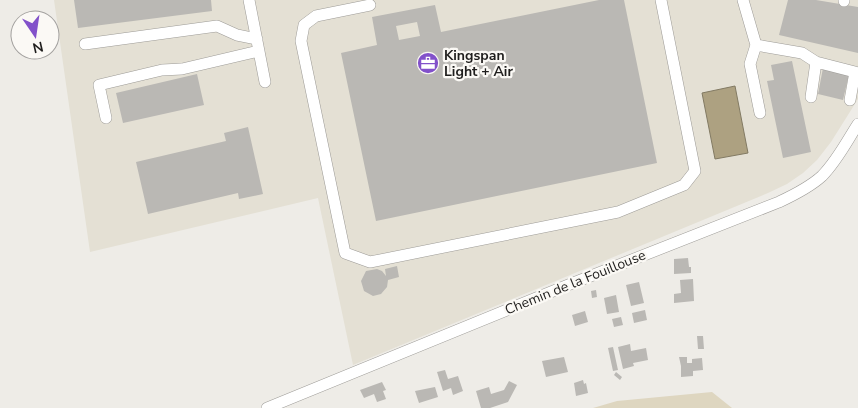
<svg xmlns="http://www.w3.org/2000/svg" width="858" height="408" viewBox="0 0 858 408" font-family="'Nunito Sans',sans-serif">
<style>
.built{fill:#e4e0d4}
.green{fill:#ded6c0}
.water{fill:#ada181;stroke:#827a63}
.building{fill:#bab8b4;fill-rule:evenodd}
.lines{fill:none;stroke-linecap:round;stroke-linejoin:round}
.minor-casing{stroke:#9d9b97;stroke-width:12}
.minor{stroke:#fff;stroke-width:11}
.labels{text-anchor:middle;stroke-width:4.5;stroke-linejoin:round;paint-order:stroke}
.poi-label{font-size:14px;font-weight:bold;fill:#1f1e1d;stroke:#fbf9f5;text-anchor:start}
.street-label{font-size:14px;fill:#1f1e1d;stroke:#fbf9f5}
</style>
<rect width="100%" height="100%" fill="#eeece7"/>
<path class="built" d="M54,0H858V99L831,142L817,160L803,173L787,184L768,193L353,365L318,198L90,252Z"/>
<path class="green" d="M712,392L732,408H593L617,401Z"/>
<path class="water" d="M735,86L748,153L715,159L702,93Z"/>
<path class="building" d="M74,0H211L212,11L78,28Z
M599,0H624L657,163L376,221L341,53L377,45L372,17L435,5L441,32ZM417,22L420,36L399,40L396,26Z
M788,0H816L858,7V53L779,35Z
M792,61L811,152L783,158L767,81L774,80L771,65Z
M823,68L849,74L843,100L818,94Z
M197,74L204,105L123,123L116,93Z
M248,127L263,194L239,199L238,193L148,214L136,162L226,141L224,133Z
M688,258L689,267H691V273L674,274V259Z
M397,266L399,277L388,280L387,287L381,294L373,296L364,291L361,281L366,271L377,269L382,271L386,276L385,269Z
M693,279L694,301L674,303V294L681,293L680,280Z
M639,282L644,303L631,306L626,285Z
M596,290L597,297L592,298L591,291Z
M616,295L619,312L607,314L604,298Z
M645,310L647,320L634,323L632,313Z
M585,311L588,322L575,326L572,315Z
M621,317L623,325L614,327L612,319Z
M697,336H703L704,349H698Z
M630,344L631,351L646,348L648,360L633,363L634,366L623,369L618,347Z
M613,347L618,370L613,371L608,348Z
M564,357L568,372L546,377L542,361Z
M679,357H687V363H692V359L702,358L703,370L693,371V376L681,377V366Z
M445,370L448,379L458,376L463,391L453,395L451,388L443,391L437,372Z
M616,372L622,377L620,380L614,375Z
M583,380L584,384L586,383L588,393L576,396L574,383Z
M509,381L517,385L508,402L490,408H481L476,391L489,387L491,394L504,390Z
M382,382L386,390L383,391L386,399L377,402L374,394L364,398L360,390Z
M435,387L438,397L419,403L415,391Z"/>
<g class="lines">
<g class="minor-casing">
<path id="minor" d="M249,0L265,82
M743,0L756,45L802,53L816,62L855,72L850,100
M844,1V0
M370,5L316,16L304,25L301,41L345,253L370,262L618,212L684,185L695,171L661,0
M85,44L217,26L237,35L257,39
M756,45L750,64L760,113
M811,97L816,62
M106,118L99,85L162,70L182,69L259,51
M267,408L568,285L779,202C794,195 810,187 822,176C837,161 847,141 858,124"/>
</g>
<use href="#minor" class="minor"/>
</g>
<defs>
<g id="office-disc" transform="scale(1.125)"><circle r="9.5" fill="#8251ca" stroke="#fbf9f5"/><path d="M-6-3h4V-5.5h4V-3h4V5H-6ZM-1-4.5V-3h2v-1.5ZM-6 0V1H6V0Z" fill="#fff"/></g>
</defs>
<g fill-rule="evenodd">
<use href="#office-disc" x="428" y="63"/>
</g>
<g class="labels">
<g class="poi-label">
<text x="444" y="60">Kingspan<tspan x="444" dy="16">Light + Air</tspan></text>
</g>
<g class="street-label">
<text transform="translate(575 282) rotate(-22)" y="5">Chemin de la Fouillouse</text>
</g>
</g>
<g transform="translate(35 35) rotate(167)"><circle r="24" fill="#fbf9f5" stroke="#a3a19f"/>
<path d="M0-4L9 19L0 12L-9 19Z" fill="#8251ca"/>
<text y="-8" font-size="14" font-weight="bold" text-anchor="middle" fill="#1f1e1d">N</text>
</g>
</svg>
